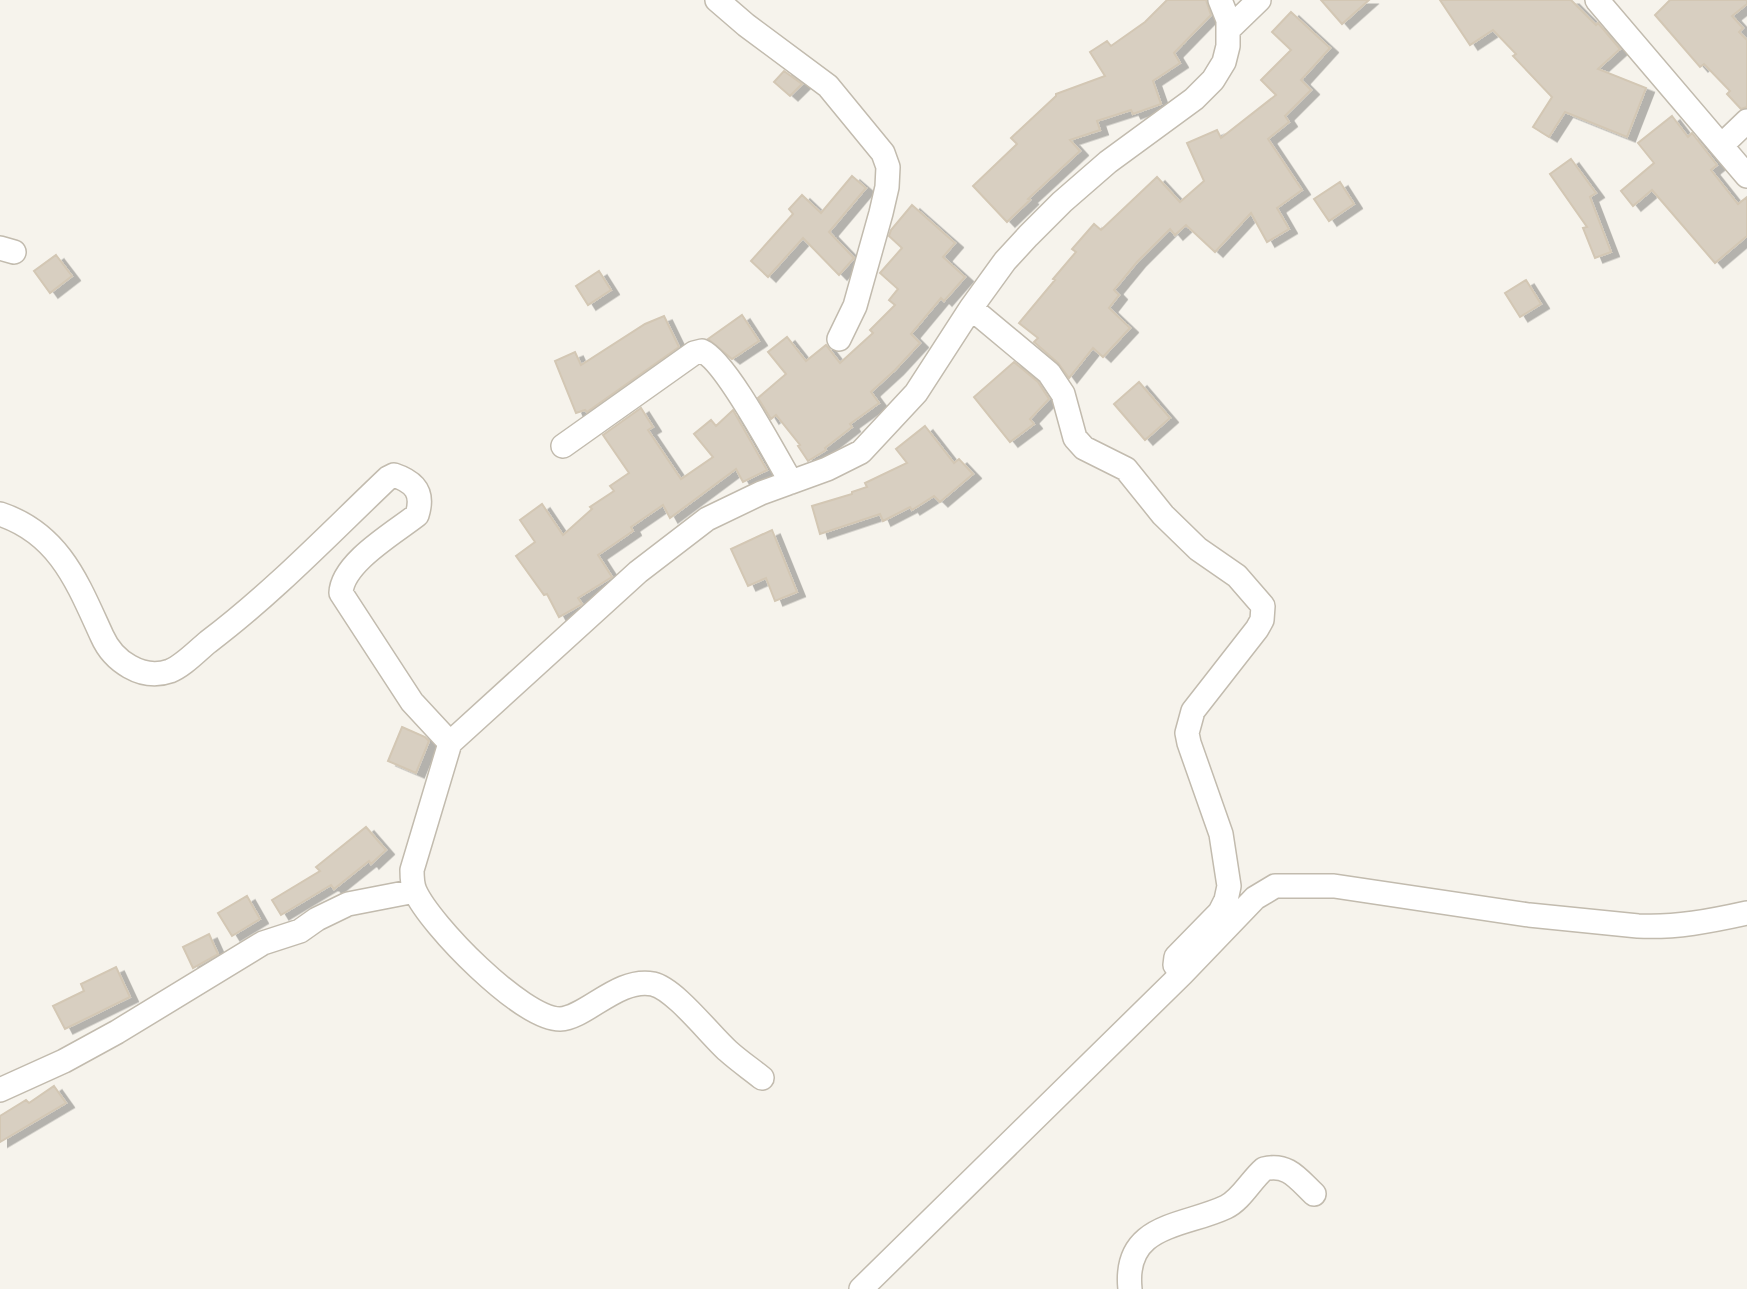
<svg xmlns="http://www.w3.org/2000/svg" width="1747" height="1289" viewBox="0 0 1747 1289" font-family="'Sofia Sans Condensed',sans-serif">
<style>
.building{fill:#d8cfc1;stroke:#d3c7b4;stroke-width:2;filter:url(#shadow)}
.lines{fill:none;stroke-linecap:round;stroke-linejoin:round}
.street-casing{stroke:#c2bbae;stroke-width:26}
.street{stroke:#fff;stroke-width:23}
</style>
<defs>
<filter id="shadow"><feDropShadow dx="8" dy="4.5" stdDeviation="0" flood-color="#0004"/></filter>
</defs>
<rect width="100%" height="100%" fill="#f6f3ec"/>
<path class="building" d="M1167,0H1206L1211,15L1174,53L1180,63L1153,81L1161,104L1133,114L1131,110L1097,121L1100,130L1070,140L1080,151L1028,199L1030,200L1007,222L973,186L1017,144L1011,138L1056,96V94L1105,76L1090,52L1107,41L1111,46L1145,22Z
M1321,0H1369L1342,24Z
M1440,0H1571L1596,25L1598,23L1620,49L1598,69L1646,88L1627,137L1565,112L1549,137L1533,127L1552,97L1513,56L1516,54L1493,30L1470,45Z
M1670,0H1747V4L1732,16L1743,28L1739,32L1747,40V107L1741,109L1727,94L1730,91L1704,64L1700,67L1655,15Z
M1291,12L1330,48L1301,80L1311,90L1285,116L1289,122L1268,139L1302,190L1277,208L1289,229L1267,242L1251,213L1215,252L1186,225L1175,235L1170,229L1137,262L1114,290L1119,295L1109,308L1130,328L1103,357L1093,348L1069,378L1058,363L1034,342L1038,338L1019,323L1055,280L1053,279L1076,252L1072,249L1094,224L1101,230L1157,177L1180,202L1204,181L1187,143L1217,130L1221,138L1276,95L1261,80L1291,50L1272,32Z
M784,71L802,84L790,96L774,82Z
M1672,116L1688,137L1692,133L1717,165L1711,170L1738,204L1747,197V236L1715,263L1652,190L1633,206L1621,191L1654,163L1638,143Z
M1571,159L1596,193L1590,197L1611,252L1595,258L1583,228L1587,227L1550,174Z
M852,176L866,188L829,232L854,258L839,275L803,238L768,277L751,261L793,214L789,209L802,195L821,213Z
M1340,182L1354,204L1329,221L1314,199Z
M912,205L955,243L943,257L965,277L944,301L941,298L911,334L920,343L895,370L871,392L879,403L850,424L852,427L825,448L826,450L808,461L798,446L800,445L776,415L771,419L758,398L786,374L768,352L787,337L806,361L826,345L840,363L873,333L870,330L895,305L889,300L898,289L880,273L902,248L889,236L891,230Z
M56,255L72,276L50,293L34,271Z
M599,271L611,290L588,305L576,286Z
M1526,280L1541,304L1520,317L1505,293Z
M742,315L759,341L732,359L708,339Z
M664,316L679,347L587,412L585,410L576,413L555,361L575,352L581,365L645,324Z
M1014,362L1038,382L1049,399L1030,419L1034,424L1010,442L974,397Z
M1139,382L1170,418L1145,440L1114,404Z
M641,408L653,427L648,430L681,479L713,457L694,434L711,420L716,426L733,410L767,470L743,482L736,469L670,518L663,505L631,527L633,531L598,555L612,577L578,598L582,604L559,617L547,594L544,595L516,556L535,542L520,520L542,504L563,535L592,509L590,507L614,491L610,486L629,473L603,435Z
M925,426L954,463L959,459L973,474L940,502L934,496L912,510L910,507L883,521L880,514L820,534L812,506L852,494V492L867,487L865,483L907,463L896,449Z
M772,530L797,592L775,601L766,578L748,586L731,549Z
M402,727L425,737L429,741L416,773L388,761Z
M366,827L386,850L371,864L369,861L334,889L331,885L281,915L272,900L320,871L316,867Z
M247,896L260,919L232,936L218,913Z
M209,934L218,954L193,968L183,947Z
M116,967L130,997L65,1029L53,1006L84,991L81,984Z
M54,1086L66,1103L0,1142V1116L26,1100L29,1103Z"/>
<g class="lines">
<g class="street-casing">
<path id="street" d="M717,0L746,25L828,86L883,153L888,167L887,187L881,213L855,306L839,339
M1597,0L1747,176
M1229,29L1259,0
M1722,145L1747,121
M0,248L14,252
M971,308L1049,373L1063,394L1075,438L1084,448L1126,469L1163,515L1198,549L1237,576L1263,606L1262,620L1257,629L1193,711L1187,733L1189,743L1221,834L1229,886L1226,900L1220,912L1176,957L1175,965L1182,974
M563,446L694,353L702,351C726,361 775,455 791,482
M0,514C60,534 78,584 102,636C113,661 142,681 170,671C183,666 197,651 208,642C273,593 330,533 388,478L394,475C415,482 424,493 417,515C394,533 342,563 341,593L412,702L450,743
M762,1078C751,1069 739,1061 728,1051C710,1035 675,989 653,984C618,977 586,1018 560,1019C522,1019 430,925 415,891C412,884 412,877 412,870L450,743L638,572L707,519L761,493L827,469L861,452L916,393L971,308L1005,261L1028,236L1062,202L1108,162L1194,99L1213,80L1224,62L1228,46V20L1220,0
M0,1090L64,1061L117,1032L263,943L300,931L317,919L348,904L415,891
M861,1289L1182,974L1255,898L1275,886H1334L1529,915L1638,926C1675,928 1711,921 1747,913
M1130,1289C1123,1223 1184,1227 1226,1207C1241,1200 1251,1180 1264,1169C1288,1163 1298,1179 1314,1194"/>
</g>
<use href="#street" class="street"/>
</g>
</svg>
